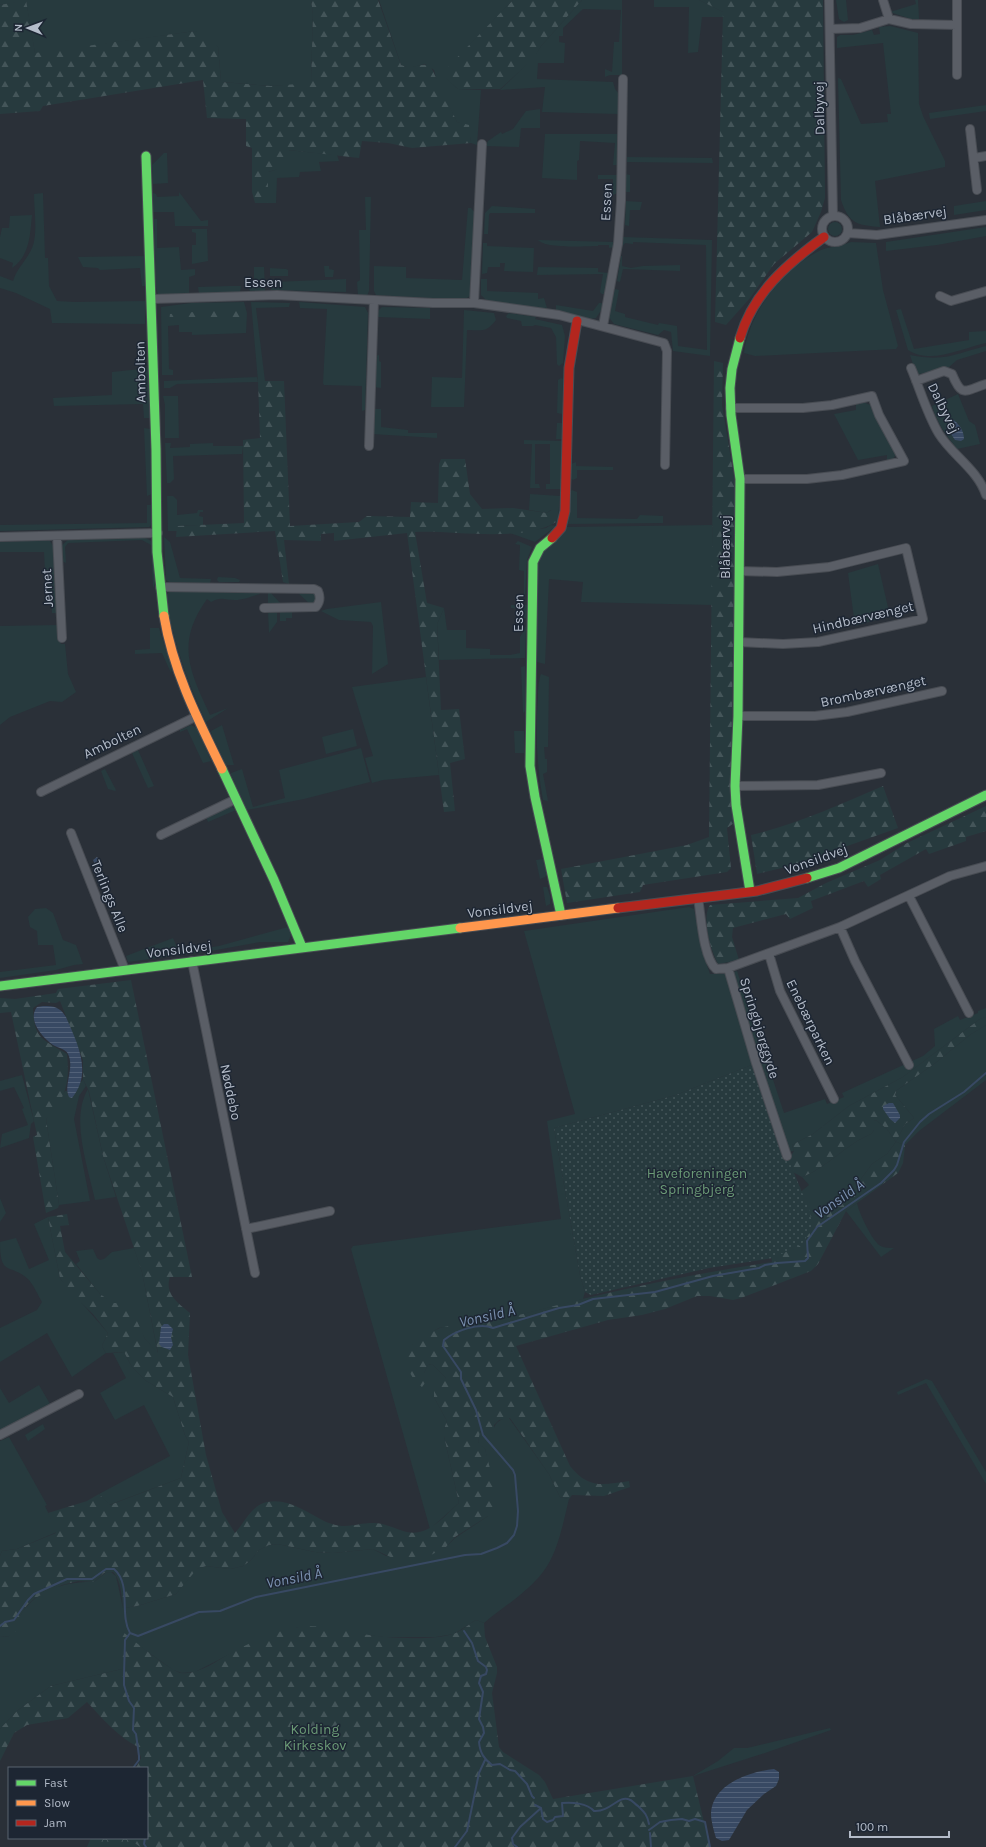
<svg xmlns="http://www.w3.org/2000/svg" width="986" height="1847" viewBox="0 0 986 1847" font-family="Karla,sans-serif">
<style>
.grass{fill:#273a3e;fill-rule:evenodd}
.forest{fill:url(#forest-firs)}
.park{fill:url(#park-crowns)}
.garden{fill:url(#garden-dots)}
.water{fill:url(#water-rules)}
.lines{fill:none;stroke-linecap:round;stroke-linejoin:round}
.stream{stroke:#384963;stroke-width:2}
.street-casing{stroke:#484c53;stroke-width:10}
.fast-casing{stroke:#484c53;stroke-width:11}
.slow-casing{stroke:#484c53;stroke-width:11}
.jam-casing{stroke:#484c53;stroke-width:11}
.street{stroke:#5a5e66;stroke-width:8}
.fast{stroke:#63d668;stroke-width:9}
.slow{stroke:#ff974d;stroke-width:9}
.jam{stroke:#b3261e;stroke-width:9}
.labels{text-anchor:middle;stroke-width:3;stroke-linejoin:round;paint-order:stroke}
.street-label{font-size:14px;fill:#b4bcc9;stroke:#1d2633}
.park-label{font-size:14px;fill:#6b9a76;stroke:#1d2633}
.water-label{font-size:15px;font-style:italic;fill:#7c92b1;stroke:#1d2633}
</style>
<defs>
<pattern id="forest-firs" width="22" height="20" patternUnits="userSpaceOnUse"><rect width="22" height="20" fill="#273a3e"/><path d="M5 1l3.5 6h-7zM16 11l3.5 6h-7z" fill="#445559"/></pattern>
<pattern id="park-crowns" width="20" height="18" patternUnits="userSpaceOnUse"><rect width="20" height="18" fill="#273a3e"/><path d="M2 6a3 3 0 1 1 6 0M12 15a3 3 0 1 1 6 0" fill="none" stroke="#445559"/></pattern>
<pattern id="garden-dots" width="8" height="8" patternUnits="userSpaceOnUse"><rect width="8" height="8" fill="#273a3e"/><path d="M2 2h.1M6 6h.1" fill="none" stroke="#445559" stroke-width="1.8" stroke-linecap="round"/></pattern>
<pattern id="water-rules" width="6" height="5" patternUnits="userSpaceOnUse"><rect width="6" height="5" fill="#384963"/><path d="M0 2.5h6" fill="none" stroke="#526178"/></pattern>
</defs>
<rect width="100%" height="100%" fill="#2a3038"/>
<path class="grass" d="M0,0H311L313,14L311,84L271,86L221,82L218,47L204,39L195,31L35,54L26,1L0,5Z
M379,0H513L442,74L458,89L481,90L477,145L471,143L468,126L457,122L437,83L434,70L425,64L410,68L401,65Z
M582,0H622V75H610L605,77V69L612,72L614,42H619L621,10L583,9L563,28V36H559V42L565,43L564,63H538L537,79L613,82L615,89L620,95L619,114L542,112L545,87L500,90L532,59L541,46Z
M654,0H699L723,12V17H702L698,52L688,53L689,7H654Z
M836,0H846L848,20L844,22L839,19Z
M915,0H918L919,19H911L890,12L916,4Z
M890,26L918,33L919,104L923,116L945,161V167L875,181L880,227C857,225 849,224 841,200L838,78L841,79L861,124L888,122L887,114H891L883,43L837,48V37L840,35H853L872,30L874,35L880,34L879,27Z
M986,105V111L930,119L929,113Z
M540,109V128H521L519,147L486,146L488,141L501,132L502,134L513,129L526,111Z
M545,134H619L617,165H613L615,143L580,141L579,160L577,161V180L542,178Z
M288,150L337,155L339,161L319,162L321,171L300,172L299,177L277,178L276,203H268V172C281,169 287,163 288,150Z
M164,153H167L168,183L153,184L152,165Z
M627,157L712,158L713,163L627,162Z
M625,174L630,175V192H625Z
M598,175H618V193L613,195V179H598Z
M179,192L201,221L208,220V226H175L174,212H153V193L156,194L157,197L179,196Z
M43,193L45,258H48L49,286L57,301L74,302L145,301V324L52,323L50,309L16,293L0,288V276L13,281C17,268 27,260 32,248C38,235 34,209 34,194Z
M365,197H371L369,291L367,296L358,295L357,282L360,280L359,230H366Z
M626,201L642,202L640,210H630L629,226L625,225Z
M986,201V210L954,215V206Z
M492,206L535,209V213H490L489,215L488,234H484L485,213Z
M468,208H471L476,214L472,291L470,296L464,300L376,295L374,291V266L406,267V278L462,280Z
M32,215C30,234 30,256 12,268L13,263L0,258V237L2,228H9L10,216Z
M154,219H157V248L179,247L181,270L195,269V275L189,277V293L166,296L158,294L156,288Z
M828 229a7 7 0 1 1 14 0a7 7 0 1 1-14 0Z
M986,227V236L937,245L886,251V242Z
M192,229H207L208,261L192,264V245H196V233L192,232Z
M623,237L712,240L710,356L673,351L671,332L664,330L658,335L614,324L608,316L615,289L619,290L615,311L625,314V317L658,325L659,323L677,326L678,346L707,350L706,245L633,242V244L625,243L622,247Z
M538,240L614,242V247L609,248V245H598V246C586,246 546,249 538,240Z
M851,242L876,243L883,290L898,346L896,349L755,356L744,353C749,313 781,271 817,252C828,246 840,247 851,242Z
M483,243H487V246L534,248L533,272L504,271L505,263H500V267H488L487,273L482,274Z
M144,256L147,286H142L140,268L100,270L98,268L83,267L78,257Z
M621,256H622V266L631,268L643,266L680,265V271L623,269L620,282L617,281Z
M324,266H329V269L334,270L333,277H325Z
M254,267H264L265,291L263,293H251L248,287L254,285Z
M538,267L598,268V272L609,273L605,294H602L600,292L603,274L537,275Z
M270,268L286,269L288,270V276H270Z
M346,279V292L271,290V283L274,282Z
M481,279H487V291L538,293V299L544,298L547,308L544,309L487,301L481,295Z
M230,286H241L240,292L199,294L198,287Z
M244,302L247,313L246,333L192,335V332H179V325L168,326L169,369L173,370V375H162L161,307L191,303Z
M251,302L290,303L289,307L256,308L265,381H258Z
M299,302L365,307L368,313L365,410L362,411V386L324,385L323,383L327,309L300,308Z
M599,303H602V309L596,318L590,319L556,310V305L593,311Z
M382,307L430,308V319L378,317V311Z
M901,309L914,349L969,340V332L986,331V343C962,348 931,365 908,350L896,310Z
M464,310L494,313L496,320C486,333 482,330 467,330L464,407H431L432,377L462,378Z
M509,313L536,317L535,319L562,325L565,336L563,363L559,366L557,364L556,337L551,328L535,325L533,326H522L521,321L507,318L506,316Z
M986,346V351L957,360L948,368L919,374L916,373L910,355C945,362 954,354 986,346Z
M379,355V361L381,362V388L374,387L376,356Z
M141,367L148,368L150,418H144L143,404L54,406L53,398L112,395V372L141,369Z
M257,377L258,382L177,384L170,388H164V381Z
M561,378L563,379L562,414L557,413L558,380Z
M958,394L969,421L975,425L980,444L957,449C946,435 937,423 932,406ZM949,420L958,423L962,432L950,434L948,428Z
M163,396H178L179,438H165V405Z
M863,402L870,405L896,454L893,459L887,460V455L858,460L834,414L856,410V403Z
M375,409H381V427L408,430V433H437V438L372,434L373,412Z
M557,423H562V439H556Z
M144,428L150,429L152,494L147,496Z
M524,440L562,441L561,489H546V484H550V444H535V484H539L540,488H530L532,444H524Z
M165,443H171L170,448L190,447V444L213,443V446H243L242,454L173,456L174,479L170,483H167Z
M576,462V466L613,467V470H577V478L573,480L570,478L571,464Z
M572,490L577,492V518L637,519L640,515L663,516V523L568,524L571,491Z
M530,494L560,496L558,519L556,522V510H551L547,513L529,510Z
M167,496H173L177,500V515L197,513L198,510H203V512H200L199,516L203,517V525L177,526V531H168Z
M147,505H151L153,523L149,527L0,531V525L147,523Z
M551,525L556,526L535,542L510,533L546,528Z
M712,525V605L581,602L583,582L549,579L545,664L537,662L538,562L542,550L566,527Z
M144,537L153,542L155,584L153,588L151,545L142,540L68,543L65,547L66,563L62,561L61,546L69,539Z
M164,537L170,542L180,578L211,579L210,583L169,582L166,580Z
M46,540L50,541L53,546L58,608L56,613H52L51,592L46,593L44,552H0V542Z
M518,541L532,547L527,560L525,597H524V571L519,570L520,545L515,544Z
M878,564L890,616L855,626L848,573Z
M218,577L235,578L240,580L239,582H219L217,580Z
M173,590L259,592L260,594C253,596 243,600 235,600C225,600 221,596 211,602L207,599C175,644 190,671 210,715L228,708L206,722C191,689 179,658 171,623C169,616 165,604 166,596C167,593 170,591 173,590Z
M268,591H269L281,604L268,603Z
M297,592L312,593L319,596L315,603L311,605Z
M381,602L388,664L372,674L373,626L371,622L339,620L321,611L327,609Z
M511,605H527L526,618H521L520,609L511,608Z
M444,608L447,630H466V648L490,649V655H510L520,653V637L526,626L525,658L439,660L437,624Z
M268,611H277V622L269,633Z
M280,611H292V618H286V621H280Z
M58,625L61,644H65L68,674L76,692L62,702L50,701L10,717L0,725V626Z
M150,628H159L172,669L171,673L162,653L135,654V650L150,649Z
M525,666V711L523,713L521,667Z
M541,674L549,677L548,747H544L545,759H547V772L543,774L548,801L543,800C537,767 535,733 538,699C538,691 538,682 541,674Z
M426,677L439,775L383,780L372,783L365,758L373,756L352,687Z
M191,725L197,728L211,761L203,763L187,729L180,732V730Z
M222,725L234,765H226L212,735L211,731Z
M353,729L357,746L326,754L322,737Z
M514,731H524V753H515Z
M361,748L370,782L304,799L247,810L231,775V773L242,769L253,807L285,798L279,770Z
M138,750L154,786L148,788L132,753Z
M105,769L116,790L115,791L108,789L101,771Z
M227,807H232L236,810L208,822L206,817Z
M543,859L547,874L545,877L540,879L536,860Z
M543,887H547L550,896V904L546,906Z
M689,907L694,909L704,957L710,974H727L754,1064L676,1095L554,1128L580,1275L585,1292L583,1299L492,1322L439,1328L412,1345L424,1378V1373L428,1365L432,1364L446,1378L434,1397L447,1421L444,1429V1436L459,1503L430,1529L351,1249L353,1246L561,1219L547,1121L575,1114L524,931Z
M46,908L53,913L63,940L76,945L83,964L74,965L56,970L0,978V972L56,965L53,945H38L37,931L30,927L28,917L35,909Z
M288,927L290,929L291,935L288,942H260L211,951L128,962L126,956L173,938L179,952L219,946Z
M737,971L784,1113L825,1099L827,1104L844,1097L842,1093L923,1056L935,1046L934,1029L958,1016L960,1020L978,1013V1011L986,1008V1017L980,1019L903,1077L849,1106L813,1134L792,1145L794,1151L788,1152L731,973Z
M986,1025V1080L919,1131L905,1145L896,1142L887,1154L872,1164L861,1179L814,1211L808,1210L798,1194L809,1185L802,1177C828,1167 846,1144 871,1134L874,1130V1121L876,1120L887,1129L896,1142L905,1124L914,1118L895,1095L897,1090L934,1064L971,1034Z
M22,1075L34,1121L31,1124L29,1138L0,1148L2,1134L28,1125L22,1109L24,1108L14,1087L0,1091V1081Z
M83,1079L86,1086L79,1096L74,1119L90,1201L59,1205L46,1119L65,1091H67V1094L82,1081Z
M88,1089L103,1156L116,1197L95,1200C88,1167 70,1119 88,1089Z
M0,1198L6,1213L0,1222Z
M857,1203C859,1213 871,1238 879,1245C884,1248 888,1248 894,1248L881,1257L846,1211Z
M48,1217L60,1278L108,1333L102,1346L106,1353L72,1377L47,1333L0,1362V1328L37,1310L42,1302C38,1295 34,1286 29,1280C10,1262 0,1278 0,1242L16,1238L29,1269L49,1260L34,1224Z
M134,1248L142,1272L158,1354L145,1339L137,1324L100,1294L76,1264L80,1261L76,1251L93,1249L97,1258L100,1260L104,1259L112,1252Z
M124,1352L132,1367L145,1380L173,1397L185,1435L189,1442L181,1478L109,1505L99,1494L170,1456L144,1405L115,1420L100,1393L126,1378L113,1353Z
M926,1379L932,1381L986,1472V1484L926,1383L898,1395L897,1392Z
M39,1385L50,1404L0,1431V1388L9,1403Z
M506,1418H509L549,1474L560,1497L569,1499C563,1523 558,1553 543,1572C528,1592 503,1607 484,1623L476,1620L454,1634L436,1637H383L299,1627L266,1637L232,1653L195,1672L182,1673L173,1670L131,1640L123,1632L122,1669L51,1686L17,1711L0,1729V1637L9,1636C15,1625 20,1613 29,1604C45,1587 72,1581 94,1582L105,1573L111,1572L116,1576L123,1608L137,1606L176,1594L196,1569L206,1566L230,1569L243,1566L250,1561L259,1550L269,1545L278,1544L315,1552L333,1553L373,1549L386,1556L446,1547L455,1538L488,1516V1465L485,1449L478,1444L479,1431L490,1441C493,1429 494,1421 506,1418Z
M43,1424L45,1429L28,1441L25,1435Z
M9,1437L47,1505L45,1506L57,1532L17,1549L2,1551L0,1556V1441Z
M830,1728L831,1730L765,1753L693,1776L718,1761L734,1748H747Z"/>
<path class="forest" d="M26,0L35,53L195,31L204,35V39H208L218,47L221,82L271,86L311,83L313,14L311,0H378L401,65C413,70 419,63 430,65L457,122L469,125L471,143L412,148L388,143L362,141L359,158L289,150L285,167L268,172V203H255L252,192V148L246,146V119L207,118L203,80L43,106L40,111L0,114V5Z
M513,0H582L541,46L533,59L500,89H458L441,74Z
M699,0H823L825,198L821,212L812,232L774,264L750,298L726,325L715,322L723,12Z
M241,308L242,318L236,321L233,319L169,321L170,314Z
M714,361L723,363L722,405L734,477L735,502L731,777L734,823L727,828L731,868L727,872L643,885L640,892L567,903L561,869L687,845L709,837Z
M258,381H284L290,526L359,522L367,516L410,517L411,502L438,503L439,464L441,459H465L470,494L482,509L513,508L547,513L553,509L556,510V522C522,543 454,530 415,532L427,603L444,608L437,624L441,710L459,709L465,759L450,763L455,811L444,812L407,533L334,541V533L321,534V541L284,540L289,584L283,582L275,531L176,537L177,526L244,523L243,440L260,438Z
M883,786L898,828L794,865L757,874L751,835C797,824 839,805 883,786Z
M986,806V831L966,837V841L929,854L926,849L880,875L881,879L868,887L864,881L811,901L813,908L790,919L786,914L733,928L732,937L739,960L718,964C711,951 701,918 710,905L798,898L826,883L880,860L907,843Z
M131,980L192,1277H170C164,1294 179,1304 190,1313L188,1355L206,1455L222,1512L235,1533C244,1523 253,1504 267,1502C289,1498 306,1512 324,1521C347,1531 352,1523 374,1523C383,1523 394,1528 403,1531C427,1539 443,1517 459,1503L444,1436V1429L447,1421L434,1397V1383L446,1378L432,1364L428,1365L424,1373L425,1383L422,1387C410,1378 400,1359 412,1345C415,1341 435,1330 440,1328C457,1323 477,1325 494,1321C526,1314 558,1304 591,1297C651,1283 711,1271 772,1262L771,1255L808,1209L814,1211L861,1179L872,1164L887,1154L896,1142L887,1129L876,1120L874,1121V1130L871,1134C846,1144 828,1167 802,1177L791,1171L787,1163L794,1151L792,1145L813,1134L849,1106L903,1077L980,1019L986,1017V1025L971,1034L934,1064L897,1090L895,1095L914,1118L905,1124L896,1142L905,1145L903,1163L898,1173L846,1211L818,1264L811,1271L741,1298L733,1300L710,1296H697L665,1309L642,1315L608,1320L516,1346L570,1466C588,1489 603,1485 629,1481L630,1487L604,1496L572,1495L569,1499L560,1497L549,1474L510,1418L499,1420L494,1425L495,1440L490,1441L480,1431L478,1443L485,1449L495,1488V1500L492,1511L488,1516L455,1537L446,1547L431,1555L395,1559L373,1549L333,1553L315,1552L278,1544L269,1545L259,1550L250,1561L243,1566L230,1569L206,1566L197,1569L176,1594L137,1606L123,1608C122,1598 121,1579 113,1572L104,1573L94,1582L78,1581L62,1585L35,1598L27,1605L19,1618L23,1626L9,1636L0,1637V1556L2,1551L17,1549L56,1533L48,1513L87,1501L99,1494L110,1505L181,1478L189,1442L185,1435L173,1397L145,1380L132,1367L124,1352L106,1353L102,1346L108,1333L93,1314L72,1294L60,1278L48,1217L67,1214L69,1225L60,1226L65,1252L100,1294L113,1303H129L145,1339L158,1353L142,1272L103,1156L89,1091L83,1079V1060L60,1001L56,1003L42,1002L33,1008C34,1040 43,1039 67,1054C70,1082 66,1099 46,1119L59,1205L58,1208L46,1213L33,1137L37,1135L11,1012L0,1013V998L15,999L56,993L58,989Z
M476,1620L484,1623L485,1637L497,1667V1673L492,1693L499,1747L503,1752L539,1775L545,1782L553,1799L693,1776L710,1847H140L127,1838H147V1768H136L141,1758L138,1747C118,1737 102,1718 87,1702L68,1718L27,1725L14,1733L0,1761V1729L17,1711L51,1686L122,1669V1631C131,1639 172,1672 181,1673C199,1675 216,1661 231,1653C252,1642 276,1630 299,1627C321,1624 341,1630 362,1634C385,1638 431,1641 453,1634C460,1632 469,1624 476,1620Z"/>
<path class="park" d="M91,1838H127L140,1847H87Z"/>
<path class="garden" d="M759,1062L787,1156L809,1209L813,1228L801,1245L773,1258L709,1268L591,1295L585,1292L580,1275L554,1128L676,1095Z"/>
<path class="water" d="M952,419C959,423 964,431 964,439L961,441L955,440L949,431L948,422Z
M97,857L102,863L101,869L98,871L93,860Z
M43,1006C54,1006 60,1007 66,1017C77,1043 93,1072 72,1098L69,1097C63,1086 75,1068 68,1054C66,1049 58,1048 53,1045C42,1037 27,1020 37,1007Z
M889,1103H893L900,1115V1118L895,1123L890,1119L883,1109V1106Z
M164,1324H168L173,1329L171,1337L173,1345L170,1350L162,1347L159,1344L161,1327Z
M774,1769L779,1772V1779L776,1786L764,1794L747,1810L729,1840L722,1841L716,1838C714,1831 711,1821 711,1814C712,1784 749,1772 774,1769Z"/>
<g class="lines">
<path class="stream" d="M0,1626L5,1622L14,1620L28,1600L34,1594L67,1579H92L106,1569H114C132,1585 119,1614 130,1633
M464,1631L472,1643L478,1661L486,1667L487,1670L486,1674L481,1676L479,1683L483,1692L479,1719L483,1727L484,1733L479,1742C480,1753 484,1759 492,1765L500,1764L510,1770L515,1771L527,1784L532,1796L534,1798
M130,1633L138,1636L199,1612L220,1611L256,1597L465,1555L481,1554L497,1548L507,1543L514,1535L517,1526L518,1511L515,1475L513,1470L483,1435L476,1410L461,1379V1372L443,1346L444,1340C455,1331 479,1322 493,1328L559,1308L578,1305L593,1299L655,1292L713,1276L759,1268L765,1265L777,1263L805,1261L808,1258L807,1241L817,1227L881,1183L894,1170L897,1165L904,1142L920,1122L929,1114L964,1092L986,1073
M130,1633L125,1640L124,1675V1685L129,1701L134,1708L133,1730L136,1734L139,1756V1760L133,1768
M535,1805L541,1808L543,1819L547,1822L553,1820L555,1817L563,1816L562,1803C572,1802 587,1803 594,1811C610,1812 618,1796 628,1799C633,1800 634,1804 638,1806C644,1812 647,1814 649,1824
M649,1830L660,1822L671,1820L682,1819L689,1821L695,1819L705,1822L710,1847
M650,1833L651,1847
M145,1838L144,1844L146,1847
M455,1847L467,1831L479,1773L485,1760
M517,1847L513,1844L512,1838L520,1827L541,1808"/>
<g class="street-casing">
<path id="street" d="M829,0L833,216
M883,0L889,19
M830,29L860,28L889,19L911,24L957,25
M957,75V0
M970,129L977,190
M974,158L986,156
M822 229a13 13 0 1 1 26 0a13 13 0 1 1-26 0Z
M848,233L877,235L986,220
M940,296L951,301L986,291
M152,299L277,295L433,303H474L559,315L664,343L667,351L665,465
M474,303L482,144
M603,326L618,244L621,201L623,79
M911,368C920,389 927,414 939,434C952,455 978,470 986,495
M916,381L944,371L952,374C962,398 964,391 986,384
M730,408H803L832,405L872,396L879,415L904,461L842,475L807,479H740
M369,446L374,300
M57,536L62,638
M0,537L158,533
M160,587L314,589L318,591C321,598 320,602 316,607L264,608
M739,642L783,644L818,642L923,619L906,548L829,567L777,572L739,571
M738,716H815L847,712L942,691
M735,786L818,785L881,773
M41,792L197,716
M71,833L125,970
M161,835L236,799
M909,896L969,1013
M698,898C701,915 703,958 716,969L728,968L756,1063L787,1156
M840,927L855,961L909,1065
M769,954L780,991L834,1099
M192,961L255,1273
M728,968L840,927L950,876L986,866
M246,1229L330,1211
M0,1435L79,1394"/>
</g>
<g class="fast-casing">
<path id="fast" d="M146,156L156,449L157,552L164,616
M740,338L732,369L730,388L731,415L740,479L738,716L735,786L736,805L750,891
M552,538L540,548L533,562L530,766L535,797L561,915
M222,769L274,880L302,947
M807,878L839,868L986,795
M0,986L460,928"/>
</g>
<g class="slow-casing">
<path id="slow" d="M164,616C173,671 198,720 222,769
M460,928L618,908"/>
</g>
<g class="jam-casing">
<path id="jam" d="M740,338C753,293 787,264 824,237
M552,538L561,528L565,511L569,368L577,321
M618,908L757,891L807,878"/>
</g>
<use href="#street" class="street"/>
<use href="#fast" class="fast"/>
<use href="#slow" class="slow"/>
<use href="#jam" class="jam"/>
</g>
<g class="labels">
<g class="street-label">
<text transform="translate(819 108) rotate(-91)" y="5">Dalbyvej</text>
<text transform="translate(606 202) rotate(-87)" y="5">Essen</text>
<text transform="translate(915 215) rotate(-8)" y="5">Blåbærvej</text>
<text x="263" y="287">Essen</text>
<text transform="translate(140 372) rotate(-91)" y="5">Ambolten</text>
<text transform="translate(944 408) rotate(64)" y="5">Dalbyvej</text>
<text transform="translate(725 547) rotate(-90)" y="5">Blåbærvej</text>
<text transform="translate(47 588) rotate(-93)" y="5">Jernet</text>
<text transform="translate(518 613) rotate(-89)" y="5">Essen</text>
<text transform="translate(863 617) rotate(-13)" y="5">Hindbærvænget</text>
<text transform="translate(873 691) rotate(-12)" y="5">Brombærvænget</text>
<text transform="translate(112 741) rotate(-26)" y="5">Ambolten</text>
<text transform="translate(816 859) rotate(-20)" y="5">Vonsildvej</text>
<text transform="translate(110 896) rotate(68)" y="5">Terlings Alle</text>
<text transform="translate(500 909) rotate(-7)" y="5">Vonsildvej</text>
<text transform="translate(179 949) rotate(-7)" y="5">Vonsildvej</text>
<text transform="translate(811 1022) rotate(64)" y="5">Enebærparken</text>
<text transform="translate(760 1028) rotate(73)" y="5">Springbjerggyde</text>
<text transform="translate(231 1092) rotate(78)" y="5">Nøddebo</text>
</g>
<g class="park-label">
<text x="697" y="1178">Haveforeningen<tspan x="697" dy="16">Springbjerg</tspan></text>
<text x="315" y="1734">Kolding<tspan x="315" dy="16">Kirkeskov</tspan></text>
</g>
<g class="water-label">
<text transform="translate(839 1199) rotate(-35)" y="5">Vonsild Å</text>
<text transform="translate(487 1316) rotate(-13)" y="5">Vonsild Å</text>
<text transform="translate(294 1578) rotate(-11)" y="5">Vonsild Å</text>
</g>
</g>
<rect x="8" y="1767" width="140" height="72" fill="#1d2633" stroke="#59626f"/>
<rect x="16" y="1780" width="20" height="6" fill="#63d668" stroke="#59626f"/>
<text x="44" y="1787" font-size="12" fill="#b4bcc9">Fast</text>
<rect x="16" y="1800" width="20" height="6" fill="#ff974d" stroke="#59626f"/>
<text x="44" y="1807" font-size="12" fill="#b4bcc9">Slow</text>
<rect x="16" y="1820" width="20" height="6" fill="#b3261e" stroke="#59626f"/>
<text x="44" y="1827" font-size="12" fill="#b4bcc9">Jam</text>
<g transform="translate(28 28) rotate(271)" stroke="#1d2633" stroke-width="3" paint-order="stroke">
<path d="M0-3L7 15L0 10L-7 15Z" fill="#b4bcc9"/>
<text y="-6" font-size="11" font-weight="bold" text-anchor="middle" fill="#b4bcc9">N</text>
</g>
<path d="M850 1831v6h99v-6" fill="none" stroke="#b4bcc9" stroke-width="2"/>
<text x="856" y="1831" font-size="12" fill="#b4bcc9" stroke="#1d2633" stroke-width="3" paint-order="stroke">100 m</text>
</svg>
